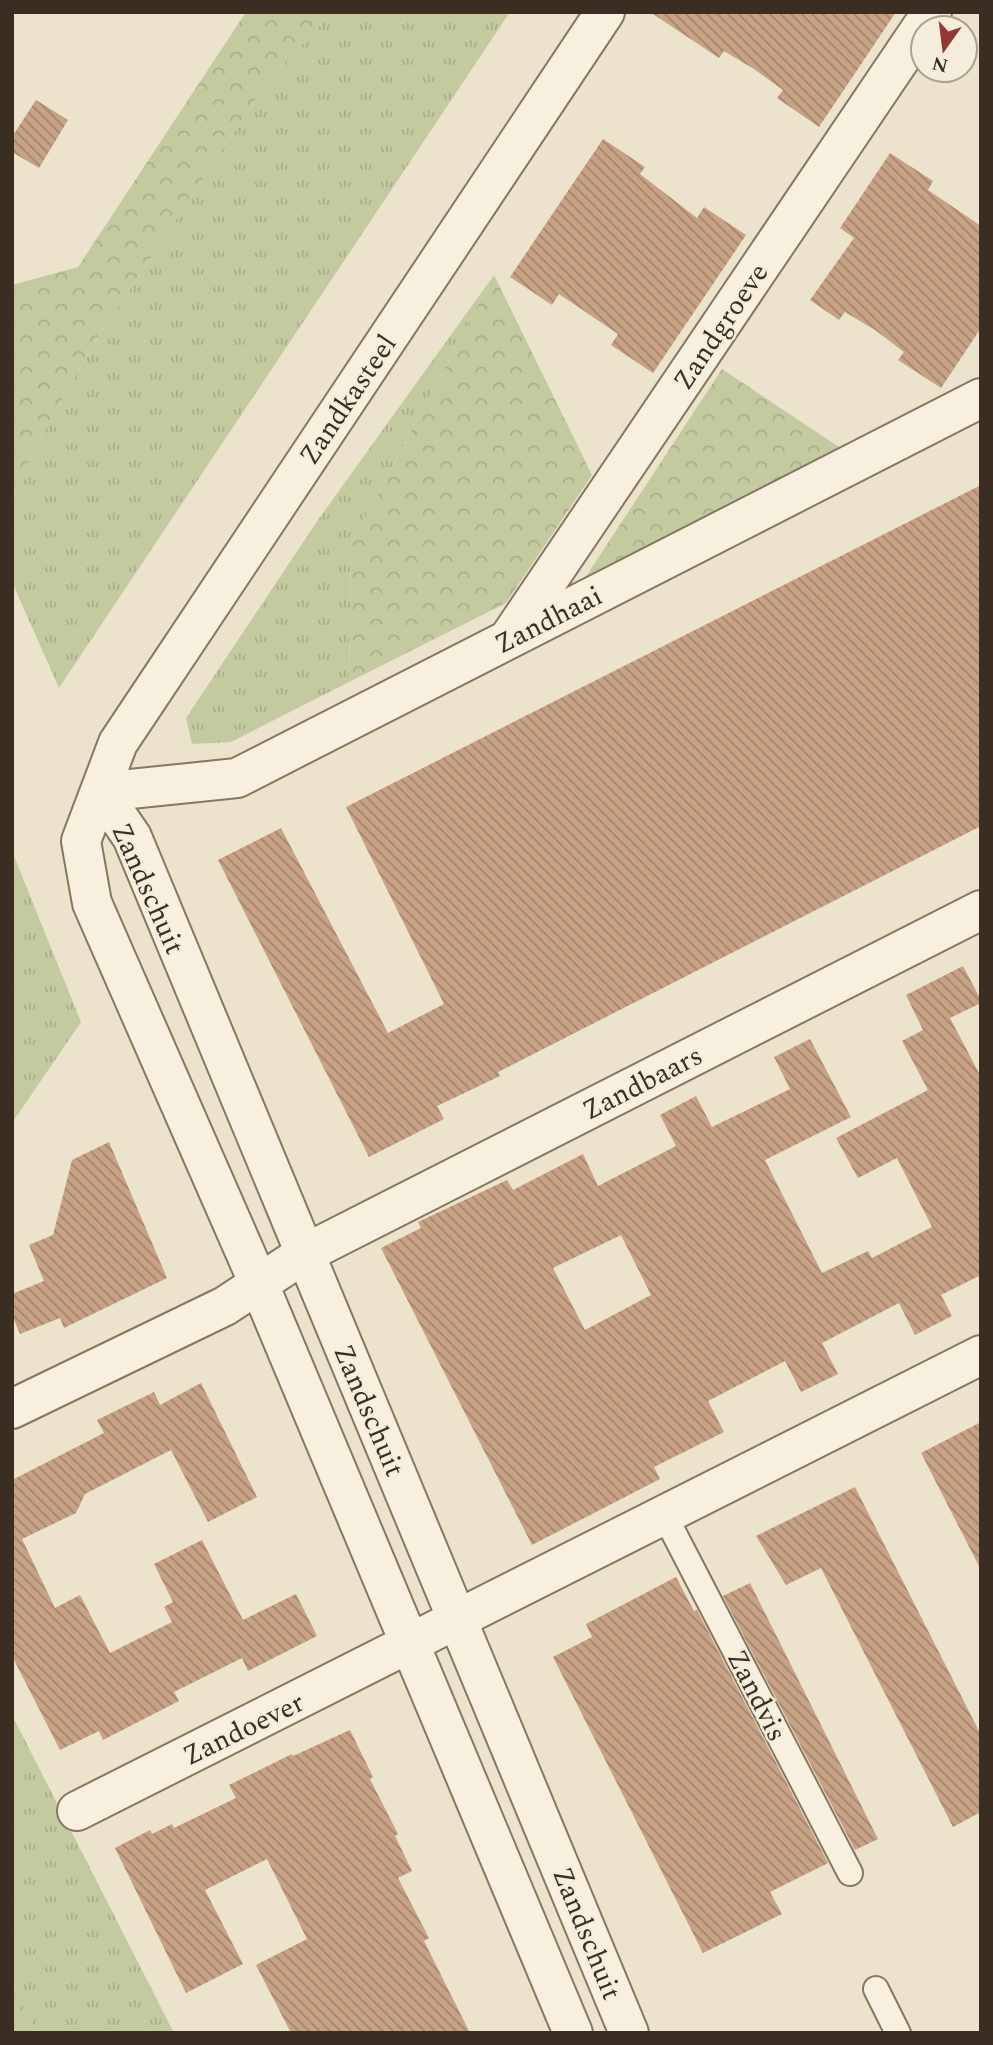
<svg xmlns="http://www.w3.org/2000/svg" width="993" height="2045" viewBox="0 0 993 2045" font-family="Spectral,serif">
<style>
.grass{fill:url(#grass-tufts)}
.forest{fill:url(#forest-crowns)}
.building{fill:url(#building-back-hatch);fill-rule:evenodd}
.lines{fill:none;stroke-linecap:round;stroke-linejoin:round}
.service-casing{stroke:#887661;stroke-width:28}
.minor-casing{stroke:#887661;stroke-width:42}
.tertiary-casing{stroke:#887661;stroke-width:42}
.service{stroke:#f7f0df;stroke-width:24}
.minor{stroke:#f7f0df;stroke-width:38}
.tertiary{stroke:#f7f0df;stroke-width:38}
.labels{text-anchor:middle;stroke-width:5;stroke-linejoin:round;paint-order:stroke}
.street-label{font-size:28px;fill:#3a2e23;stroke:#f4eddb}
</style>
<defs>
<pattern id="grass-tufts" width="24" height="20" patternUnits="userSpaceOnUse" patternTransform="scale(1.75)"><rect width="24" height="20" fill="#c4caa0"/><path d="M3 7l-1-3M5 7V3M7 7l1-3M15 17l-1-3M17 17v-4M19 17l1-3" fill="none" stroke="#a9ae8a"/></pattern>
<pattern id="forest-crowns" width="20" height="18" patternUnits="userSpaceOnUse" patternTransform="scale(1.75)"><rect width="20" height="18" fill="#c4caa0"/><path d="M2 6a3 3 0 1 1 6 0M12 15a3 3 0 1 1 6 0" fill="none" stroke="#a9ae8a"/></pattern>
<pattern id="building-back-hatch" width="6" height="6" patternUnits="userSpaceOnUse" patternTransform="scale(1.75)"><rect width="6" height="6" fill="#c7a285"/><path d="M-1 5l2 2M0 0l6 6M5-1l2 2" fill="none" stroke="#a3846c"/></pattern>
</defs>
<rect width="100%" height="100%" fill="#ece3cc"/>
<path class="grass" d="M333,12H510L59,688L12,582V499L38,442L98,337L270,78Z
M494,275L351,544L349,682L231,742L192,744L186,718L318,520Z
M12,851L81,1022L12,1123Z
M12,1715L174,2033H37L12,1984Z"/>
<path class="forest" d="M246,12H333L270,78L98,337L38,442L12,499V285L78,267Z
M494,275L592,475L506,603L349,682L351,544Z
M722,369L845,451L583,581Z
M12,1984L37,2033H12Z"/>
<path class="building" d="M650,12H896L819,127L777,98L783,90L754,69L724,51L719,58Z
M36,100L68,120L39,168L12,152V137Z
M603,139L645,167L640,174L697,218L704,207L746,235L653,373L611,345L618,334L559,294L552,305L510,277Z
M890,153L933,181L928,190L981,226V328L941,388L898,360L904,352L875,330L845,312L839,320L810,300L854,238L840,228Z
M981,485V826L498,1072L500,1076L437,1106L444,1119L369,1157L218,860L281,828L388,1033L444,1004L346,807Z
M963,966L981,1000V1003L950,1018L981,1077V1275L941,1295L952,1316L915,1335L899,1303L822,1343L838,1374L801,1392L785,1361L708,1401L724,1432L654,1467L660,1479L532,1545L381,1248L421,1228L418,1222L507,1180L513,1190L583,1154L598,1186L676,1146L660,1115L696,1096L712,1127L790,1089L774,1057L810,1039L851,1117L765,1160L822,1273L868,1251L872,1258L932,1227L897,1158L858,1178L836,1138L928,1090L902,1041L923,1030L906,995ZM621,1235L651,1295L585,1330L553,1268Z
M109,1142L167,1278L64,1328L60,1318L20,1334L12,1315V1294L44,1281L29,1245L53,1235L72,1160Z
M201,1383L257,1497L208,1522L171,1450L85,1494L76,1513L22,1539L55,1608L80,1595L110,1653L172,1622L164,1607L173,1602L154,1564L202,1540L243,1620L296,1594L317,1636L248,1671L242,1658L174,1692L179,1701L103,1740L99,1731L60,1750L12,1656V1480L104,1433L97,1420L154,1392L160,1405Z
M981,1422V1570L921,1453Z
M855,1487L981,1735V1812L953,1827L821,1568L786,1585L756,1536Z
M676,1577L694,1611L697,1610L828,1863L770,1892L782,1914L703,1953L553,1657L592,1637L586,1624Z
M750,1583L878,1839L855,1850L723,1596Z
M350,1730L373,1777L370,1779L398,1834L395,1836L412,1871L398,1878L429,1938L424,1941L470,2033H291L256,1965L307,1939L267,1859L205,1890L243,1964L186,1993L115,1848L150,1830L152,1834L172,1824L174,1828L236,1798L229,1785L292,1754L293,1756Z"/>
<g class="lines">
<g class="service-casing">
<path id="service" d="M665,1516L850,1873
M876,1989L898,2033"/>
</g>
<g class="minor-casing">
<path id="minor" d="M509,638L932,12
M101,792L237,778L981,398
M12,1409L225,1306L304,1254L981,910
M77,1811L981,1355"/>
</g>
<g class="tertiary-casing">
<path id="tertiary" d="M101,792L132,837L629,2033
M573,2033L259,1284L92,903L81,841L118,743L605,12"/>
</g>
<use href="#service" class="service"/>
<use href="#minor" class="minor"/>
<use href="#tertiary" class="tertiary"/>
</g>
<g class="labels">
<g class="street-label">
<text transform="translate(720 326) rotate(-56)" y="10">Zandgroeve</text>
<text transform="translate(347 399) rotate(-56)" y="10">Zandkasteel</text>
<text transform="translate(548 619) rotate(-27)" y="10">Zandhaai</text>
<text transform="translate(149 888) rotate(66)" y="10">Zandschuit</text>
<text transform="translate(642 1082) rotate(-27)" y="10">Zandbaars</text>
<text transform="translate(370 1410) rotate(67)" y="10">Zandschuit</text>
<text transform="translate(758 1695) rotate(63)" y="10">Zandvis</text>
<text transform="translate(243 1728) rotate(-26)" y="10">Zandoever</text>
<text transform="translate(588 1933) rotate(68)" y="10">Zandschuit</text>
</g>
</g>
<rect width="993" height="2045" fill="none" stroke="#3a2e23" stroke-width="28"/>
<g transform="translate(944 49) rotate(194)"><circle r="33" fill="#f4eddb" stroke="#aaa191" stroke-width="2"/>
<path d="M0-5L12 26L0 18L-12 26Z" fill="#923736"/>
<text y="-10" font-size="19" font-weight="bold" text-anchor="middle" fill="#3a2e23">N</text>
</g>
</svg>
